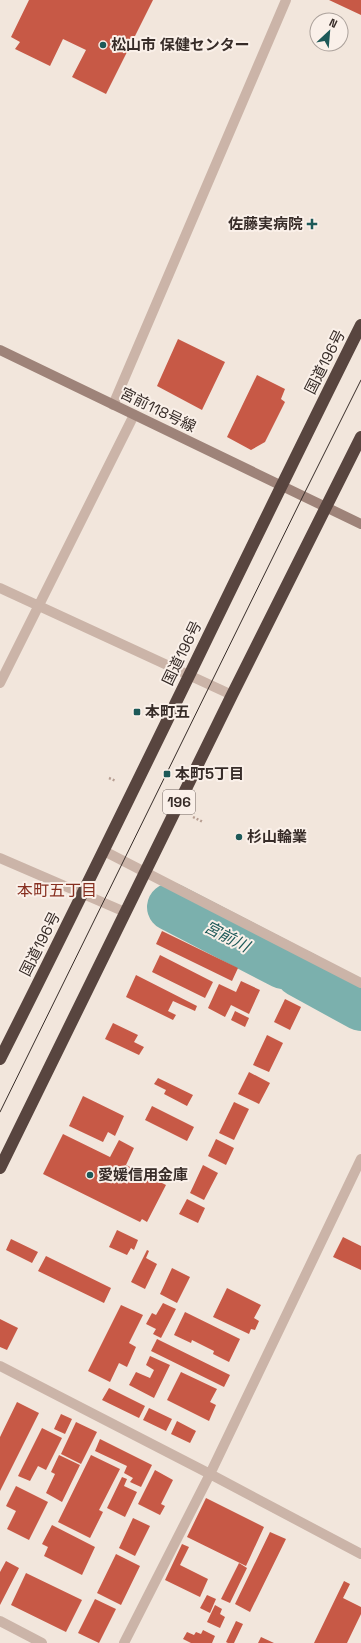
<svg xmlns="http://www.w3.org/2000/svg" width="361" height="1643" viewBox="0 0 361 1643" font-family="'Space Grotesk','Noto Sans JP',sans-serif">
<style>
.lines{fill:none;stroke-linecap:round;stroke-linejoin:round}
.river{stroke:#7bb0ad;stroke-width:48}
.building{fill:#c75946}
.path{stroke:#b79e92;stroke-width:2.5;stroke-dasharray:2 2;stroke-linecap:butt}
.street{stroke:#cbb4a8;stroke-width:10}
.secondary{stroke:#9e8379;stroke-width:10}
.highway{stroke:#58453f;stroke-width:12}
.tram{stroke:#372c28;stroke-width:1}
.poi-dot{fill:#1d5958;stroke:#faf0e9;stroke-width:1.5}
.labels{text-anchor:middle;stroke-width:4;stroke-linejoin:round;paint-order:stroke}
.shield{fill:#faf0e9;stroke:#726762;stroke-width:1}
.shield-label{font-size:14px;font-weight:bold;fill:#372c28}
.poi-label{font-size:15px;font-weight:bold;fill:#372c28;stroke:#faf0e9;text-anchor:start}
.street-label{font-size:15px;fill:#372c28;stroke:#faf0e9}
.neighbourhood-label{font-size:16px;fill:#872f20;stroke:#faf0e9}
.water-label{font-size:16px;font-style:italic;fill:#1d5958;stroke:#faf0e9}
</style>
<rect width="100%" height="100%" fill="#f2e6dc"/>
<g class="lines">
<path class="river" d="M171,907L283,965
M299,973L361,1007"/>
</g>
<path class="building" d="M29,0H153L106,94L72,77L86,50L63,39L50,66L15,49L20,42L11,37Z
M329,0H361V15Z
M178,339L225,362L202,410L157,386Z
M257,375L285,389L281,399L285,402L265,442L251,450L227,437Z
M162,931L238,968L232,981L156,944Z
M160,955L213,982L205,998L152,972Z
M136,975L197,1006L195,1011L173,1001L168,1011L176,1015L173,1020L126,997Z
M241,981L260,990L249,1014L231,1005L225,1017L208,1008L219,984L236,992Z
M285,999L301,1007L290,1030L274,1022Z
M235,1011L249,1018L245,1027L231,1020Z
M113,1023L138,1035L134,1042L144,1047L139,1055L105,1039Z
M267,1035L283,1043L269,1072L253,1065Z
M249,1072L270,1083L259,1104L238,1094Z
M158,1078L193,1095L187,1106L164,1094L166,1090L154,1084Z
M83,1096L124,1116L115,1136L108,1132L103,1142L69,1126Z
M234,1102L249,1109L234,1140L219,1133Z
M152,1106L194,1127L187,1141L145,1120Z
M63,1134L110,1157L119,1140L134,1148L126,1165L166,1185L147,1222L142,1219L140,1222L43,1174Z
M216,1139L234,1148L226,1165L208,1156Z
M203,1165L218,1173L204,1200L190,1193Z
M187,1199L205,1208L198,1223L179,1214Z
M117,1230L138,1240L134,1250L131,1248L127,1255L109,1247Z
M343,1237L361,1246V1270L333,1257Z
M11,1239L38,1252L32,1263L6,1250Z
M147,1250L149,1251L146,1258L157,1264L145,1289L131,1282Z
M46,1256L111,1288L104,1303L38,1271Z
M172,1268L190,1277L177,1303L160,1294Z
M227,1288L261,1305L254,1318L259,1321L255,1330L251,1329L249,1334L213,1317Z
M163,1303L176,1309L161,1338L153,1334L156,1329L146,1324L152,1313L156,1315Z
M121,1305L143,1315L129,1343L136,1347L127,1367L119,1363L110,1382L88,1371Z
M185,1312L240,1339L229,1362L213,1354L214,1351L192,1340L191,1343L174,1335Z
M0,1319L18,1328L7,1350L0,1347Z
M157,1339L230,1375L224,1387L151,1351Z
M150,1356L170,1365L154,1398L129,1385L136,1372L150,1378L154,1370L146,1365Z
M181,1372L217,1389L210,1402L216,1405L209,1421L167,1400Z
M109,1388L145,1406L139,1418L102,1400Z
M17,1402L39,1413L0,1491V1437Z
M149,1408L172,1419L166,1431L143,1420Z
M61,1414L72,1419L65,1434L54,1429Z
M177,1421L196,1431L190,1443L171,1434Z
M76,1422L97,1432L81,1464L61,1454Z
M42,1428L62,1438L46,1470L38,1466L30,1481L18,1476Z
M100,1439L152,1465L141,1487L130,1482L133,1478L124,1473L127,1466L95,1451Z
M59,1455L80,1465L62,1502L46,1493L55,1474L51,1472Z
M91,1455L120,1469L99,1510L103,1512L90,1538L58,1522Z
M155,1470L173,1480L161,1504L165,1506L160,1515L138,1504Z
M122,1477L127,1479L124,1486L137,1492L125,1517L107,1508Z
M16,1486L48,1502L29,1540L7,1529L16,1511L6,1506Z
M206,1498L264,1527L246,1566L187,1537Z
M133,1518L150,1526L135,1556L119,1548Z
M52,1525L95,1547L82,1575L44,1556L48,1547L42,1544Z
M270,1532L286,1539L250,1612L235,1604Z
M182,1544L189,1547L180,1565L208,1579L200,1597L165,1580Z
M116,1554L140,1566L121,1605L97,1593Z
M6,1561L19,1568L0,1605V1572Z
M239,1563L247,1568L230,1603L221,1599Z
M26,1573L82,1600L66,1632L11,1605Z
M344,1581L350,1584L343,1598L361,1607V1614L347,1643H314Z
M207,1595L216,1599L210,1613L200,1608Z
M95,1599L116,1609L99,1643L78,1633Z
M215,1605L222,1609L220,1614L225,1617L220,1628L207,1622Z
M236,1621L243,1624L234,1643H228L226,1642Z
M203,1630L215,1636L212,1643H191L183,1639L187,1632L194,1635L196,1632L201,1634Z
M261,1637L274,1643H258Z"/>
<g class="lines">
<path class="path" d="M109,778L116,781
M193,817L203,822"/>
<path class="street" d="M113,405L286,0
M0,588L232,695
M0,683L134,415
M104,851L361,983
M0,858L125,912
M0,1366L210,1474L361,1554
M0,1621L42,1643
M124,1643L210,1474L361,1159"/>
<path class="secondary" d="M0,350L361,524"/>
<path class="highway" d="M0,1059C123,816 239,569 361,325
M0,1168L232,695L361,437"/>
<path class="tram" d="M0,1112L303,496L361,380"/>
</g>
<g class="poi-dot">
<circle cx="103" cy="45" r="4"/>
<path d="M310 218h4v4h4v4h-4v4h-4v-4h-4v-4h4z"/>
<rect x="133" y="708" width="8" height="8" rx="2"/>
<rect x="163" y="770" width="8" height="8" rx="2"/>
<circle cx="239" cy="837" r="4"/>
<circle cx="90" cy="1175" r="4"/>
</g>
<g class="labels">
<rect class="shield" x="163" y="790" width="32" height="24" rx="3"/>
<g class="shield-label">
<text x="179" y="807">196</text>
</g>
<g class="poi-label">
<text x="111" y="50">松山市 保健センター</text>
<text x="303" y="229" text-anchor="end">佐藤実病院</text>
<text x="145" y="717">本町五</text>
<text x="175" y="779">本町5丁目</text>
<text x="247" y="842">杉山輪業</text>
<text x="98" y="1180">愛媛信用金庫</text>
</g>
<g class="street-label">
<text transform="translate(325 362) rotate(-63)" y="5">国道196号</text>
<text transform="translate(158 410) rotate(26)" y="5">宮前118号線</text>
<text transform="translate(182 653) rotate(-64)" y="5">国道196号</text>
<text transform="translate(40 944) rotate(-63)" y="5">国道196号</text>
</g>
<g class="neighbourhood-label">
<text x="57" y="896">本町五丁目</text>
</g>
<g class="water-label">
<text transform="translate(227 936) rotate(27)" y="6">宮前川</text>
</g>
</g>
<g transform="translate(329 32) rotate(26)"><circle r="19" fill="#faf0e9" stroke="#aca29c"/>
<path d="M0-3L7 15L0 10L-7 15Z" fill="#1d5958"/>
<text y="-6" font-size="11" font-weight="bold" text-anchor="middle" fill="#372c28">N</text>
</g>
</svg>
